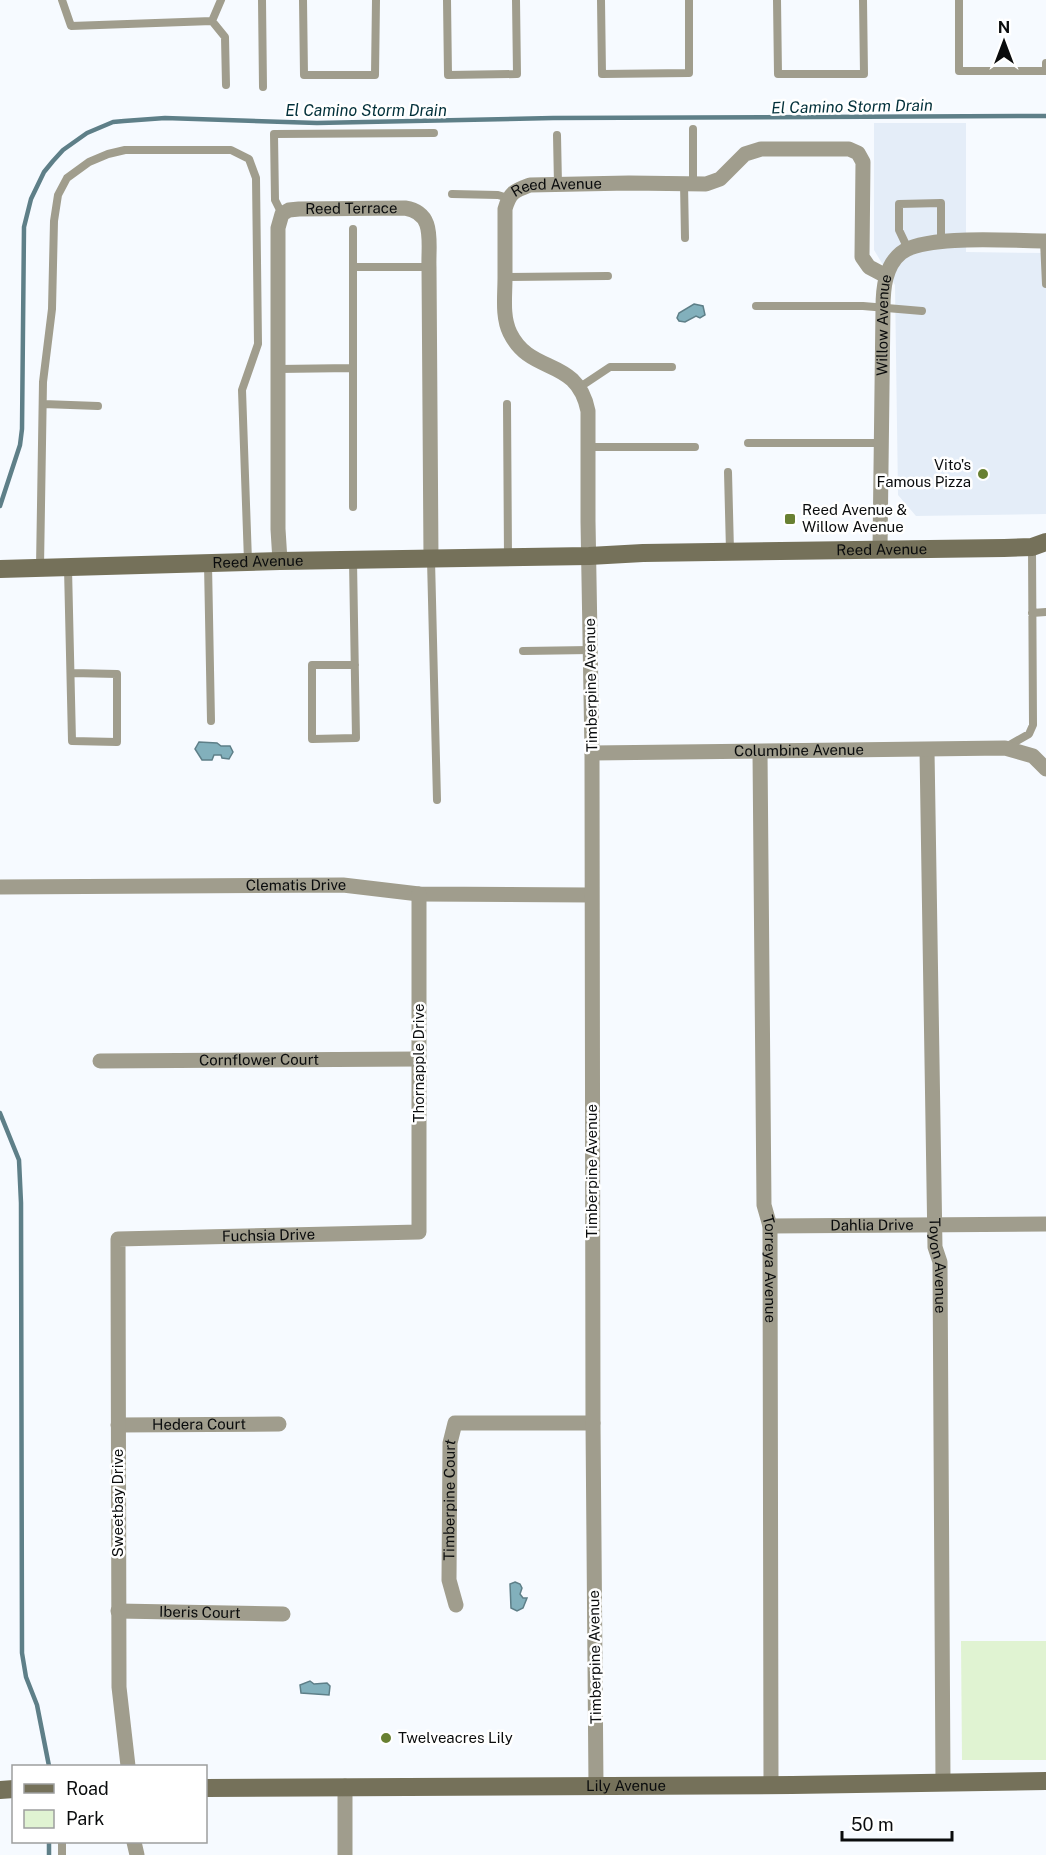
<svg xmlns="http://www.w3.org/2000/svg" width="1046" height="1855" viewBox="0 0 1046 1855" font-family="'Public Sans',sans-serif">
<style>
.built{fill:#e4edf8}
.green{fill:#e0f3d2}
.water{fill:#82b0bc;stroke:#5e7f88;stroke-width:1.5}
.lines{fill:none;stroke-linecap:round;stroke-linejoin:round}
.stream{stroke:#5e7f88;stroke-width:4.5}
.lane{stroke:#a09d8d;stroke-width:8}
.street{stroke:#a09d8d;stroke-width:15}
.secondary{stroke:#75715a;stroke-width:18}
.poi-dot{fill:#688032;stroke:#fff;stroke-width:2}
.labels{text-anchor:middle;stroke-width:5;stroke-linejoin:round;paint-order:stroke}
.street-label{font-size:15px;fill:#0a0c0d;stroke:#fff}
.poi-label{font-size:15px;fill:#0a0c0d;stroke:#fff;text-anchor:start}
.water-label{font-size:16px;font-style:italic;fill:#02303a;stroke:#fff}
</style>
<rect width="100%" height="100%" fill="#f6faff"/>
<path class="built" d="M874,123H966V252L1046,253V514L916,516L898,495L895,285L874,250Z"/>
<path class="green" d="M961,1641H1046V1760H962Z"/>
<path class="water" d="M694,304L703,306L705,315L700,318L696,316L685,322L679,321L677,318L679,313Z
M199,742L217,743L221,746H230L233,752L229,759L222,758L221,755H214L212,760H202L195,749Z
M515,1582L520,1584L522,1588L520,1594L523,1598H527L523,1608L517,1611L511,1608L510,1584Z
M310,1681L314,1684L327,1683L330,1686L329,1695L301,1693L300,1685Z"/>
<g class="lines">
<path class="stream" d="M0,506L20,445L22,429L24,227L31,199L44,172L53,161L63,150L87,133L113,122L124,121L165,118L317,123L553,118L1046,116
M0,1113L19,1160L21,1203L22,1653L26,1677L37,1705L49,1766
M49,1842V1855"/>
<path class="lane" d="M62,0L71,26L212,21L221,0
M262,0L263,87
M303,0L304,75H375L376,0
M447,0L448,75L517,74L516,0
M601,0L602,74L689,73V0
M777,0L778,74H864L863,0
M959,0V71H1046V63
M212,21L225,37L226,85
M693,129V184
M557,135L558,185
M684,183L685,238
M452,194L498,195L508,198
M282,214L275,200L274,134L434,133
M353,229V507
M1044,241L1046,284
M908,249L899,230V204L941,203V241
M353,267H429
M505,277L608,276
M756,306H863L922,311
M278,369L353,368
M580,387L610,367H672
M43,404L98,406
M507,404L508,557
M748,443H881
M588,447H695
M728,472L730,551
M431,560L437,800
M353,561L356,738L312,739V665H355
M208,564L211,721
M40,567L43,382L52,309L54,221L58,195L67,178L89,162L108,154L125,150H231L249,159L256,178L258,344L242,390L248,561
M68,568L72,741L117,742V674L72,673
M1032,613L1046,612
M523,651L590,650
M1006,747L1029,734L1033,725L1032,548
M62,1842V1855"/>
<g class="street">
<path id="s1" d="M880,549L883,308C883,289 885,266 901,253C924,234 1014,241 1046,241"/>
<path id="s2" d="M280,561L278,529V228L282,214L289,210L299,209L405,208C436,213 428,242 429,267L431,558"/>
<path id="s3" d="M927,750L935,1247L940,1262L943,1782"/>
<path id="s4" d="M760,752L764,1205L770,1226L771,1785"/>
<path id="s5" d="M592,753L1005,748L1033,756L1046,769"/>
<path id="s6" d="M0,887L343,885L419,894L591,895"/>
<path id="s7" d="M100,1061L418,1059"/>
<path id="s8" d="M770,1226L1046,1224"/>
<path id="s9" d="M118,1425L279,1424"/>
<path id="s10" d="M456,1605L449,1580L450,1443L455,1423H593"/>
<path id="s11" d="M118,1611L283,1614"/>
<path id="s12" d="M128,1766L119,1687L118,1239L419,1232V894"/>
<path id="s13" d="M596,1785L593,1423L592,753L588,521V411C577,356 531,376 510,333C502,317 505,296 505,278C505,255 505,232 505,209C510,192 514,191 530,185L629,183L706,184L720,179L745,154L761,149H849L858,153L863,162L862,257L869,267L886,276"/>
<path d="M345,1786V1855"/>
<path d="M134,1842L137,1855"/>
</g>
<g class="secondary">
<path id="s14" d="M0,569L280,561L589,556L643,553L1004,548L1032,547L1046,542"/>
<path id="s15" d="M206,1788L792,1785L1046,1781"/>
<path d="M0,1790L14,1789"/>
</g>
</g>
<g class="poi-dot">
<circle cx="983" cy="474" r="6"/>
<rect x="784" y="513" width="12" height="12" rx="3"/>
<circle cx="386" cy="1738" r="6"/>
</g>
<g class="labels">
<g class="street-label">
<text dy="5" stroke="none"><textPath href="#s13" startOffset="1677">Reed Avenue</textPath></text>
<text dy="5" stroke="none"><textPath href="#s2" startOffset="418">Reed Terrace</textPath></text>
<text dy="5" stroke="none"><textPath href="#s1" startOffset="224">Willow Avenue</textPath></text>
<text dy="5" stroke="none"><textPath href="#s14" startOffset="882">Reed Avenue</textPath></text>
<text dy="5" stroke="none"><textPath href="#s14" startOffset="258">Reed Avenue</textPath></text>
<text transform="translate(591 685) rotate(-91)" y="5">Timberpine Avenue</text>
<text dy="5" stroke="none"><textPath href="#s5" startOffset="207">Columbine Avenue</textPath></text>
<text dy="5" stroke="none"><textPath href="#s6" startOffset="296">Clematis Drive</textPath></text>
<text dy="5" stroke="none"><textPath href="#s7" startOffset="159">Cornflower Court</textPath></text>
<text transform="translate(419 1063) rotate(-90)" y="5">Thornapple Drive</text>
<text transform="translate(592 1171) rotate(-90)" y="5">Timberpine Avenue</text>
<text dy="5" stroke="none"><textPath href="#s8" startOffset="102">Dahlia Drive</textPath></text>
<text dy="5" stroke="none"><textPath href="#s12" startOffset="678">Fuchsia Drive</textPath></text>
<text dy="5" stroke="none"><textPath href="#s3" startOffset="516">Toyon Avenue</textPath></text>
<text dy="5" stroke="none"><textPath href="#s4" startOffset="518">Torreya Avenue</textPath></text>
<text dy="5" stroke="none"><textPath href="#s9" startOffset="81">Hedera Court</textPath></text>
<text dy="5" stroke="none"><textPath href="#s10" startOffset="106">Timberpine Court</textPath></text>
<text transform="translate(118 1503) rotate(-90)" y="5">Sweetbay Drive</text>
<text dy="5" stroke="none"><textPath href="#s11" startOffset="82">Iberis Court</textPath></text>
<text transform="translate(595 1657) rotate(-91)" y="5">Timberpine Avenue</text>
<text dy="5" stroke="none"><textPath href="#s15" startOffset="420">Lily Avenue</textPath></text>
</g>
<g class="poi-label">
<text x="971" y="470" text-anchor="end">Vito's<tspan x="971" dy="17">Famous Pizza</tspan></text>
<text x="802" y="515">Reed Avenue &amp;<tspan x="802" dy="17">Willow Avenue</tspan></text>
<text x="398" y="1743">Twelveacres Lily</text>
</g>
<g class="water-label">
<text transform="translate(852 106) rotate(-1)" y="6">El Camino Storm Drain</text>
<text x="366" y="116">El Camino Storm Drain</text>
</g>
</g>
<rect x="12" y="1765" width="195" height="78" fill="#ffffff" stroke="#9d9e9e" stroke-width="1.5"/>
<rect x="24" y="1784" width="30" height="9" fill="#75715a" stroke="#9d9e9e" stroke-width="1.5"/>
<text x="66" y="1795" font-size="18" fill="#0a0c0d">Road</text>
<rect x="24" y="1810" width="30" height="18" fill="#e0f3d2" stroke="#9d9e9e" stroke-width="1.5"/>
<text x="66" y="1825" font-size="18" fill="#0a0c0d">Park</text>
<g transform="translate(1004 42)" stroke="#ffffff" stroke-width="4.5" paint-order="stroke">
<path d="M0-4.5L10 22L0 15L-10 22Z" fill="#0a0c0d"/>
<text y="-9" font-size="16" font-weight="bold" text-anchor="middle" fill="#0a0c0d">N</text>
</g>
<path d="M842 1831v9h110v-9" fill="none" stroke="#0a0c0d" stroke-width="3"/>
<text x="851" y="1831" font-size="18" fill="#0a0c0d" stroke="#ffffff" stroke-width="4.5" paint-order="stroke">50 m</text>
</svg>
